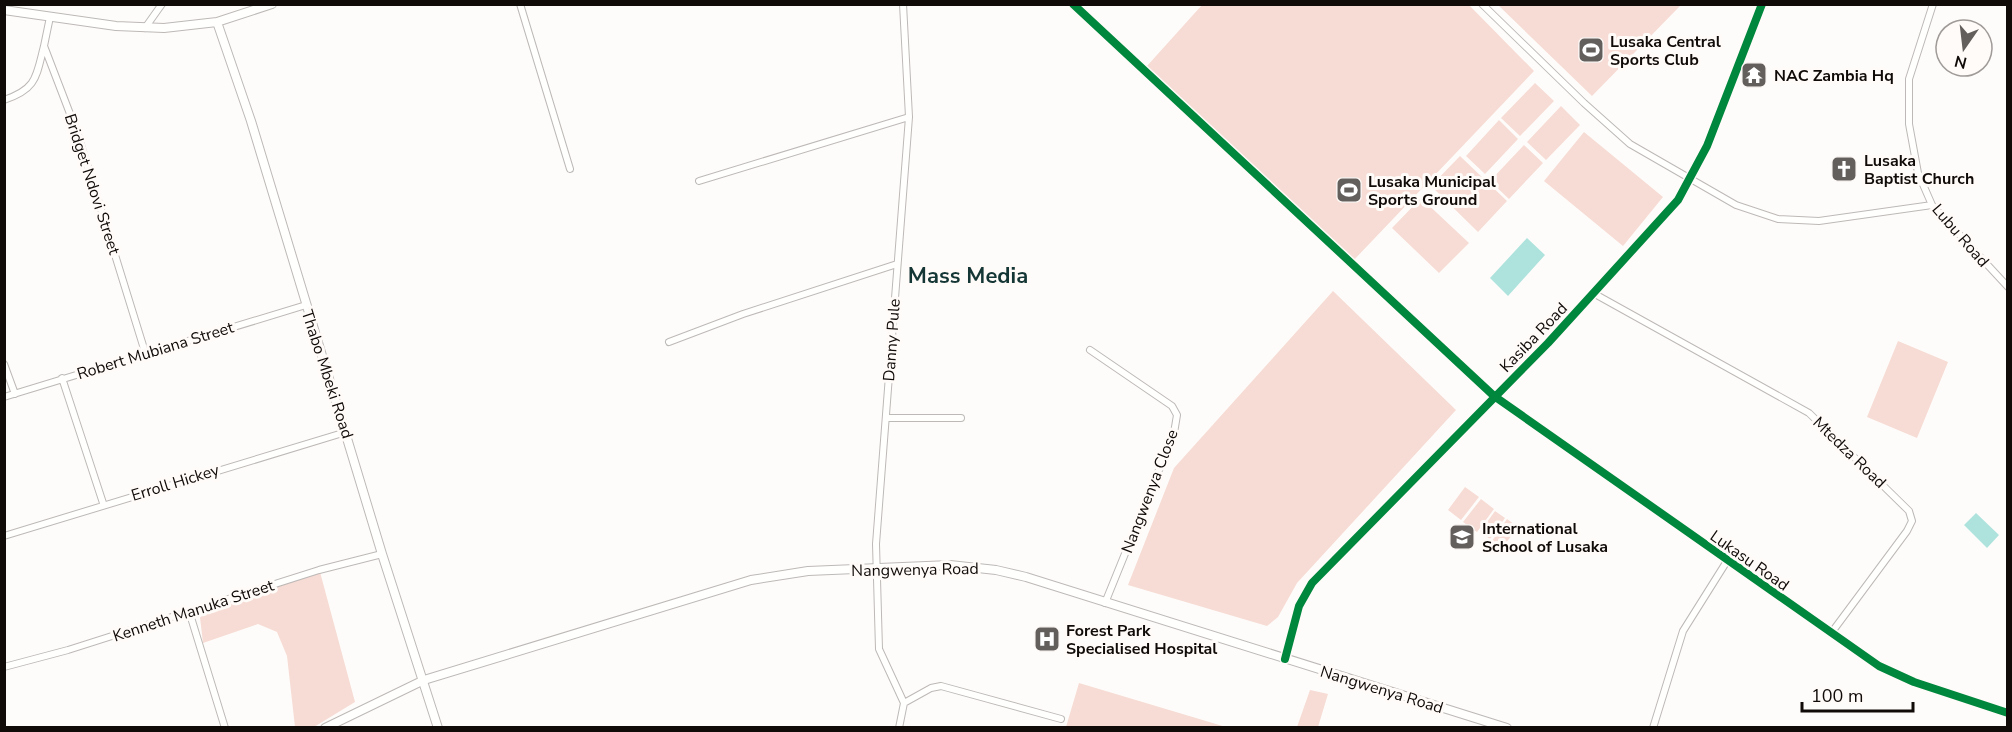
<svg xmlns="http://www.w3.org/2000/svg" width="2012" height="732" viewBox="0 0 2012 732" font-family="'Nunito Sans',sans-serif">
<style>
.green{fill:#f6dcd4}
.water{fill:#aee3dd}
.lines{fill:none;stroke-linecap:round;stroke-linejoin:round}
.street-casing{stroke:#bdb9b7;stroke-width:8}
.secondary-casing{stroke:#bdb9b7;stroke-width:10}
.street{stroke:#fffffe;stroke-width:6}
.secondary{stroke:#fffffe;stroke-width:8}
.cycleway-casing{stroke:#fffbf9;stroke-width:11}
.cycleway{stroke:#00873e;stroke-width:8}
.labels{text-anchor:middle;stroke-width:6;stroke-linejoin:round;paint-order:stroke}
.poi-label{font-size:16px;font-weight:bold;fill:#100a08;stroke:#fffbf9;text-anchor:start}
.street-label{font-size:16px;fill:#100a08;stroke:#fffbf9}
.district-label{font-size:22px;font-weight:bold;fill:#143634;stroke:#fffbf9}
</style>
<rect width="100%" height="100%" fill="#fefcfa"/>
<path class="green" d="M1468,4L1534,71L1352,262L1147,66L1202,5Z
M1498,5H1681L1592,96Z
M1535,83L1554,101L1520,136L1501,118Z
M1561,106L1580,125L1546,160L1527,142Z
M1499,120L1518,139L1485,174L1466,156Z
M1584,132L1663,197L1623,246L1544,181Z
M1524,145L1543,163L1509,199L1490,181Z
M1460,156L1507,201L1478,232L1431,186Z
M1421,198L1469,243L1439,273L1392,228Z
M1333,291L1456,410L1297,583L1278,617L1267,626L1128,585L1174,468Z
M1898,341L1948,362L1917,438L1867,417Z
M1465,487L1479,497L1461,520L1448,510Z
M1481,499L1494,509L1477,532L1463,522Z
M1495,511L1505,518L1490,539L1480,532Z
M1507,519L1518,527L1502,548L1492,541Z
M320,572L355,702L314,727H295L287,656L277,632L258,624L203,643L199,609Z
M1079,683L1226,727H1066Z
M1310,690L1328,694L1318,727H1297Z"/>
<path class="water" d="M1527,238L1545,255L1508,296L1490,278Z
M1976,513L1999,535L1987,548L1964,525Z"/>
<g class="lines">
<g class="street-casing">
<path id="street" d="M520,4L570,169
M1073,4L1494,396L1879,666L1914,682L2008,713
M1482,4L1584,103L1630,144L1736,205L1778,219L1819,221L1932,205
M1933,4L1909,79V124L1918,173L1932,205L2008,287
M50,17L44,46L77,132L145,352
M145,28L162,4
M4,100C37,89 36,77 44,46
M699,181L909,117
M1593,293L1809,413L1909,511L1912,521L1907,531L1832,632
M669,342L743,314L897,264
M1090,350L1172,406L1177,415L1174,433L1105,603
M4,364L15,394
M62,378L103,503
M4,397L306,305
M886,418H961
M4,536L346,432
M189,611L225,728
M1285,659L1299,606L1312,583L1548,343L1678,200L1707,146L1762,4
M4,667L68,650L319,570L382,554
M904,703L931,688L941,686L1061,719
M899,728L904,703L879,649L876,544L909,117L903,4
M1653,728L1683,631L1727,561"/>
</g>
<g class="secondary-casing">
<path id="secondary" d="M4,10L116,26L164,28L217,22L272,4
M217,22L251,121L382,554L438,728
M325,728L424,680L751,580L808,571L950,565L996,570L1026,577L1507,728"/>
</g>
<use href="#street" class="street"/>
<use href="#secondary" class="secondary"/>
<g class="cycleway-casing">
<path id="cycleway" d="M1073,4L1494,396L1879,666L1914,682L2008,713
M1285,659L1299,606L1312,583L1548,343L1678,200L1707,146L1762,4"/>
</g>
<use href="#cycleway" class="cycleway"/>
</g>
<defs>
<g id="stadium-square" transform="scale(1.35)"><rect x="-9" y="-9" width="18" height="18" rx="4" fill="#635f5d" stroke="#fffbf9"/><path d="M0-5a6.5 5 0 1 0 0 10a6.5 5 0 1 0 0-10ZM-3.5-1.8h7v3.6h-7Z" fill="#fff"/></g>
<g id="temple-square" transform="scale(1.35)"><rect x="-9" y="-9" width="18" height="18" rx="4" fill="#635f5d" stroke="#fffbf9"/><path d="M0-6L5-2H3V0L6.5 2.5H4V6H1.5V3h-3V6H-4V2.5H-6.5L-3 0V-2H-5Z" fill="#fff"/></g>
<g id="church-square" transform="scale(1.35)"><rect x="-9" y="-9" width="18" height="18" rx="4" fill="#635f5d" stroke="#fffbf9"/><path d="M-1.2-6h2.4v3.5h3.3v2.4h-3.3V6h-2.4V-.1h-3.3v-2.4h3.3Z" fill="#fff"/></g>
<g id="school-square" transform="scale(1.35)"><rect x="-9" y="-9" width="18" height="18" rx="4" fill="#635f5d" stroke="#fffbf9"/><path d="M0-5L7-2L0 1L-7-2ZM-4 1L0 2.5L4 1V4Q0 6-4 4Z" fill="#fff"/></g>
<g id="hospital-square" transform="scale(1.35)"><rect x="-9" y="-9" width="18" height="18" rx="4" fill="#635f5d" stroke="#fffbf9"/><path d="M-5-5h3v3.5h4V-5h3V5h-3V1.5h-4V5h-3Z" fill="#fff"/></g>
</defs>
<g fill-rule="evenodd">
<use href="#stadium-square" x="1591" y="50"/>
<use href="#temple-square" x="1754" y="75"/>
<use href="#church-square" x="1844" y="169"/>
<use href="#stadium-square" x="1349" y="190"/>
<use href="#school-square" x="1462" y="537"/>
<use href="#hospital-square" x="1047" y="639"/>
</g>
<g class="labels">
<g class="poi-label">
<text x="1610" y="47">Lusaka Central<tspan x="1610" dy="18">Sports Club</tspan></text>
<text x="1774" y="81">NAC Zambia Hq</text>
<text x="1864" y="166">Lusaka<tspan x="1864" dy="18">Baptist Church</tspan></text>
<text x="1368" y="187">Lusaka Municipal<tspan x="1368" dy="18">Sports Ground</tspan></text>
<text x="1482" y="534">International<tspan x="1482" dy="18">School of Lusaka</tspan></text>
<text x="1066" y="636">Forest Park<tspan x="1066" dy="18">Specialised Hospital</tspan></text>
</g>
<g class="street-label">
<text transform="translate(93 184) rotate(72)" y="6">Bridget Ndovi Street</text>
<text transform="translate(1961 235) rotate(49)" y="6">Lubu Road</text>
<text transform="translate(1533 337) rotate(-46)" y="6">Kasiba Road</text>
<text transform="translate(891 340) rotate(-86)" y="6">Danny Pule</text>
<text transform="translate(155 350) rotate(-17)" y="6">Robert Mubiana Street</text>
<text transform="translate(328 374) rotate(72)" y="6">Thabo Mbeki Road</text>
<text transform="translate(1850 452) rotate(44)" y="6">Mtedza Road</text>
<text transform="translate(175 482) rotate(-17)" y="6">Erroll Hickey</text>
<text transform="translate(1149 491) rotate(-69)" y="6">Nangwenya Close</text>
<text transform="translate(1750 560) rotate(35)" y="6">Lukasu Road</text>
<text transform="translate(915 569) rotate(-1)" y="6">Nangwenya Road</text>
<text transform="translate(193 610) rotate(-18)" y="6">Kenneth Manuka Street</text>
<text transform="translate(1382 689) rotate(17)" y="6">Nangwenya Road</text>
</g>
<g class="district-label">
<text x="968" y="283">Mass Media</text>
</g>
</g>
<rect width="2012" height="732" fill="none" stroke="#100a08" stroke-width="12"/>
<g transform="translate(1964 48) rotate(194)"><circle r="28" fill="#fffbf9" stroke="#9f9b99" stroke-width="1.5"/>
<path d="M0-4.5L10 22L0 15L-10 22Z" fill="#635f5d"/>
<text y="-9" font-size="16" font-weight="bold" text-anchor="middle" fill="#100a08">N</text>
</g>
<path d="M1802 702v9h111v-9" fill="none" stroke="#100a08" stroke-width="3"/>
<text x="1811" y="702" font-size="18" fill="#100a08" stroke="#fffbf9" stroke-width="4.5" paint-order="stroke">100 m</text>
</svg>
